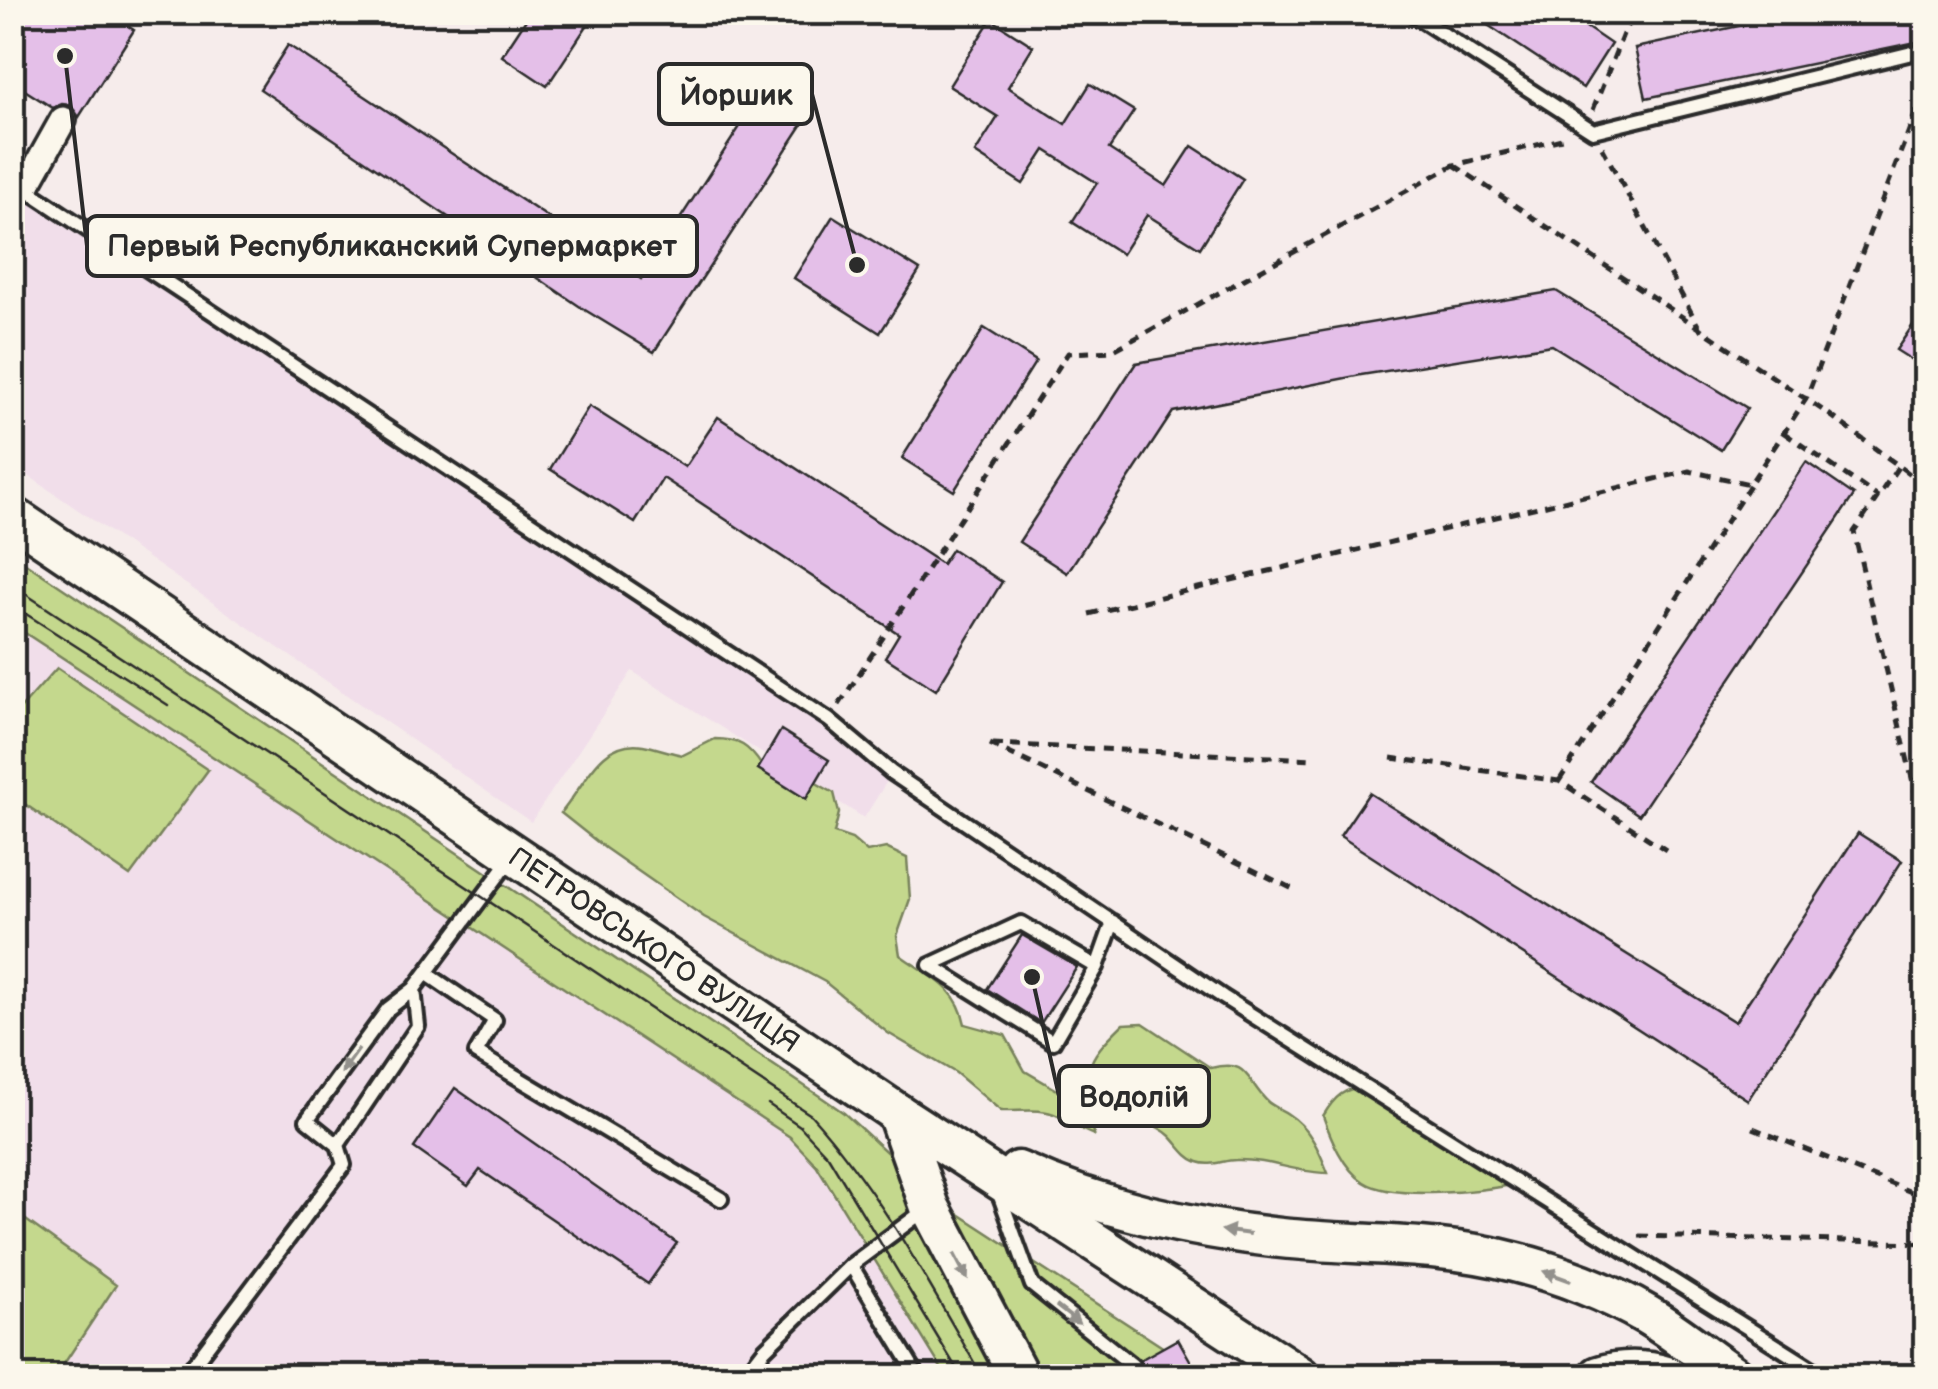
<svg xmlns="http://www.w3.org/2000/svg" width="1938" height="1389" viewBox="0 0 1938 1389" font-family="'Balsamiq Sans',sans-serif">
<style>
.built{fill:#f1deea}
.green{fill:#c4d88d;stroke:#78825c;stroke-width:2.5}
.building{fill:#e4bfe8;stroke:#2b2b2b;stroke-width:2.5}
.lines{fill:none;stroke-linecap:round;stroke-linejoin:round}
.lane-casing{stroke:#2b2b2b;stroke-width:20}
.street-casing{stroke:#2b2b2b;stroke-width:32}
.secondary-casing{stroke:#2b2b2b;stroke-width:45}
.path{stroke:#2b2b2b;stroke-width:5;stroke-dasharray:10 8;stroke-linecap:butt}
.lane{stroke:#fbf7ec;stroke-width:12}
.street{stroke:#fbf7ec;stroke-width:25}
.secondary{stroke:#fbf7ec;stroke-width:38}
.tram{stroke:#2b2b2b;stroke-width:2.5}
.oneway{fill:#93918c}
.labels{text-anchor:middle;stroke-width:8;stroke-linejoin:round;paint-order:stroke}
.street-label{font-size:28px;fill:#2b2b2b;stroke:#fbf7ec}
.leader{fill:none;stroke:#2b2b2b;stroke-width:4}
.callout-dot{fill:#2b2b2b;stroke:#fbf7ec;stroke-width:4}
.callout{fill:#fbf7ec;stroke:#2b2b2b;stroke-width:4}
.callout-label{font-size:30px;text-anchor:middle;font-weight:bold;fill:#2b2b2b}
</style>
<rect width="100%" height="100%" fill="#f6eceb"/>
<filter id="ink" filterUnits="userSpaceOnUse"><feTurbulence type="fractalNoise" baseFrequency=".01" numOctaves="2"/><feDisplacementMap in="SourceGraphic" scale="20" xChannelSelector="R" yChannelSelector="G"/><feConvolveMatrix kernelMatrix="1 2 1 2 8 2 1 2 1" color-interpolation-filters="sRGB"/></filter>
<g filter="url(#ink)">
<path class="built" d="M12,180L829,720L892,773L864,818L632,671L531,822L13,465Z
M13,625L790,1137L817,1166L946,1376H56L115,1285L13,1209Z"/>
<path class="green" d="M12,554L824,1099L844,1113L942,1203L1207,1376H946L817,1166L790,1137L13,625Z
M57,668L208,770L130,876L13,796V717Z
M715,739C739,739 749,746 762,766L800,774L834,793L839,813L834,833L852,839L867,852L886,848L907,858L910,899L897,936L900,955C930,977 957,985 965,1024L1005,1035L1025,1071L1076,1101L1088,1118L1094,1135C1080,1130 1070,1122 1058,1116C1041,1107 1020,1112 1001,1111L956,1073L888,1033L825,982L704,917L605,848L561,813C585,785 600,738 643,745C656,747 670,753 683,755Z
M1143,1023L1211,1068C1249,1059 1245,1079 1267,1101C1273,1107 1281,1109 1288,1114C1310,1128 1319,1150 1328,1173C1297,1173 1269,1159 1236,1160C1222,1160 1213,1167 1198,1162C1186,1158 1179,1145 1170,1136C1154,1121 1134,1120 1112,1117C1075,1075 1086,1060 1123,1024Z
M1367,1086L1517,1184C1482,1191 1393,1201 1364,1182C1343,1169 1331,1138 1323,1116C1335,1096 1344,1088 1367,1086Z
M12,1210L116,1285L56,1376H13Z"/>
<path class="building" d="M12,12H107L134,30L79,117L70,105L62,104L53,108L12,82Z
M531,12H596L547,86L502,56Z
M1468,12H1564L1611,44L1583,88Z
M1805,12H1926V40L1646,98L1635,48Z
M991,19L1033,46L1008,87L1065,124L1090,84L1134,111L1109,149L1166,186L1192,146L1243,179L1200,248L1147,215L1122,254L1072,222L1097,183L1045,150L1023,184L975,153L998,117L949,86Z
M288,45L641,279L763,91L806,119L654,352L585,310L260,89Z
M833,216L920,270L880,333L794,278Z
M1556,291L1747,408L1721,450L1552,345L1361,375L1173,412L1067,573L1019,542L1136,363Z
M1926,306V369L1896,350Z
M984,328L1036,361L954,491L902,458Z
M589,406L685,467L718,417L942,564L952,549L1002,582L936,690L885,657L899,634L663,478L635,523L550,469Z
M1806,462L1854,495L1639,815L1591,782Z
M781,730L829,760L806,799L758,769Z
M1369,793L1735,1022L1858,833L1902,861L1748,1100L1340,836Z
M1022,935L1077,967L1041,1023L987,989Z
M455,1088L677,1243L648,1284L480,1170L468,1186L414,1148Z
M1178,1339L1199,1376H1111L1122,1370L1130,1375L1136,1374L1142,1367L1140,1360Z"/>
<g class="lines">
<g class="lane-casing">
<path id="lane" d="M1409,12L1593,131L1912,53L1926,56
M12,180L829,720L892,773L1223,997L1824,1376
M930,965L1053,1042L1097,967L1113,922
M930,965L1021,923L1097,967
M426,973L495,1020L476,1053L721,1199
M414,989L418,1026L338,1145L307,1120L388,1009L414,989L512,857
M997,1188L1032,1285L1132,1365
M185,1376L344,1165L338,1145
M744,1376L764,1350L851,1265
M918,1376L851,1265L925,1210"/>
</g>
<g class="street-casing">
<path id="street" d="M25,188L63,120"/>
</g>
<g class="secondary-casing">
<g id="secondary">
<path id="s1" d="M12,516L897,1113L1300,1376"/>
<path d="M897,1113L930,1207L1019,1376"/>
<path d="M1018,1171C1102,1209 1189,1228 1281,1238C1358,1246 1438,1242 1514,1262C1558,1273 1608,1292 1647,1315C1677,1333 1705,1356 1734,1376"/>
<path d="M1599,1376C1620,1369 1645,1369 1667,1376"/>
</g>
</g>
<path class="path" d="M1593,110L1625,29L1636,12
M1602,147L1700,329
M1454,165L1830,415L1926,486
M1784,433L1878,497
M1898,467L1854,532L1926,838
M1089,614L1689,471L1750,484L1806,399L1926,86
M839,705L1068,353L1112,351L1454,165L1566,138
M990,744L1293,889
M993,744L1313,759
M1391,758L1559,781L1666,850
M1559,781L1750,485
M1753,1128L1926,1198
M1639,1236L1926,1243"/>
<use href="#lane" class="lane"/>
<use href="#street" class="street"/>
<use href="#secondary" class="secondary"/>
<path class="tram" d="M12,585L811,1115C881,1193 930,1286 982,1376
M12,605L168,705
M768,1104L800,1126L828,1156L961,1376"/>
</g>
<defs><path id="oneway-solid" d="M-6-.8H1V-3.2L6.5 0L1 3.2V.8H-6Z" transform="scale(2.5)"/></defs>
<g class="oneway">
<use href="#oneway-solid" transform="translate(350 1061) rotate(126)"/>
<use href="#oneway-solid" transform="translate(1236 1232) rotate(-172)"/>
<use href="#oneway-solid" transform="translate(961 1267) rotate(62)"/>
<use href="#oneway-solid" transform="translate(1557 1276) rotate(-160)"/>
<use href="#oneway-solid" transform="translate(1068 1315) rotate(38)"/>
</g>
</g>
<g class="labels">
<g class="street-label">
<text dy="10" stroke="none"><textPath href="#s1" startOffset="775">ПЕТРОВСЬКОГО ВУЛИЦЯ</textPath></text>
</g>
</g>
<path class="leader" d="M857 265L812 94M65 56L87 246M1032 977L1059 1096"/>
<g class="callout-dot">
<circle cx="857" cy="265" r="10"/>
<circle cx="65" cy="56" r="10"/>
<circle cx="1032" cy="977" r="10"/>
</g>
<g class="callout">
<rect x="659" y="64" width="153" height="60" rx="10"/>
<rect x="87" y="216" width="610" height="60" rx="10"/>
<rect x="1059" y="1066" width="150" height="60" rx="10"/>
</g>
<g class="callout-label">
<text x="736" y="105">Йоршик</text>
<text x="392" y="256">Первый Республиканский Супермаркет</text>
<text x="1134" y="1107">Водолій</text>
</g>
<rect width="1938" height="1389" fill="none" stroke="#fbf7ec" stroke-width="50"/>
<rect x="25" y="25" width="1888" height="1339" fill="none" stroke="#2b2b2b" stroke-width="4" filter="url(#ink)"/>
</svg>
